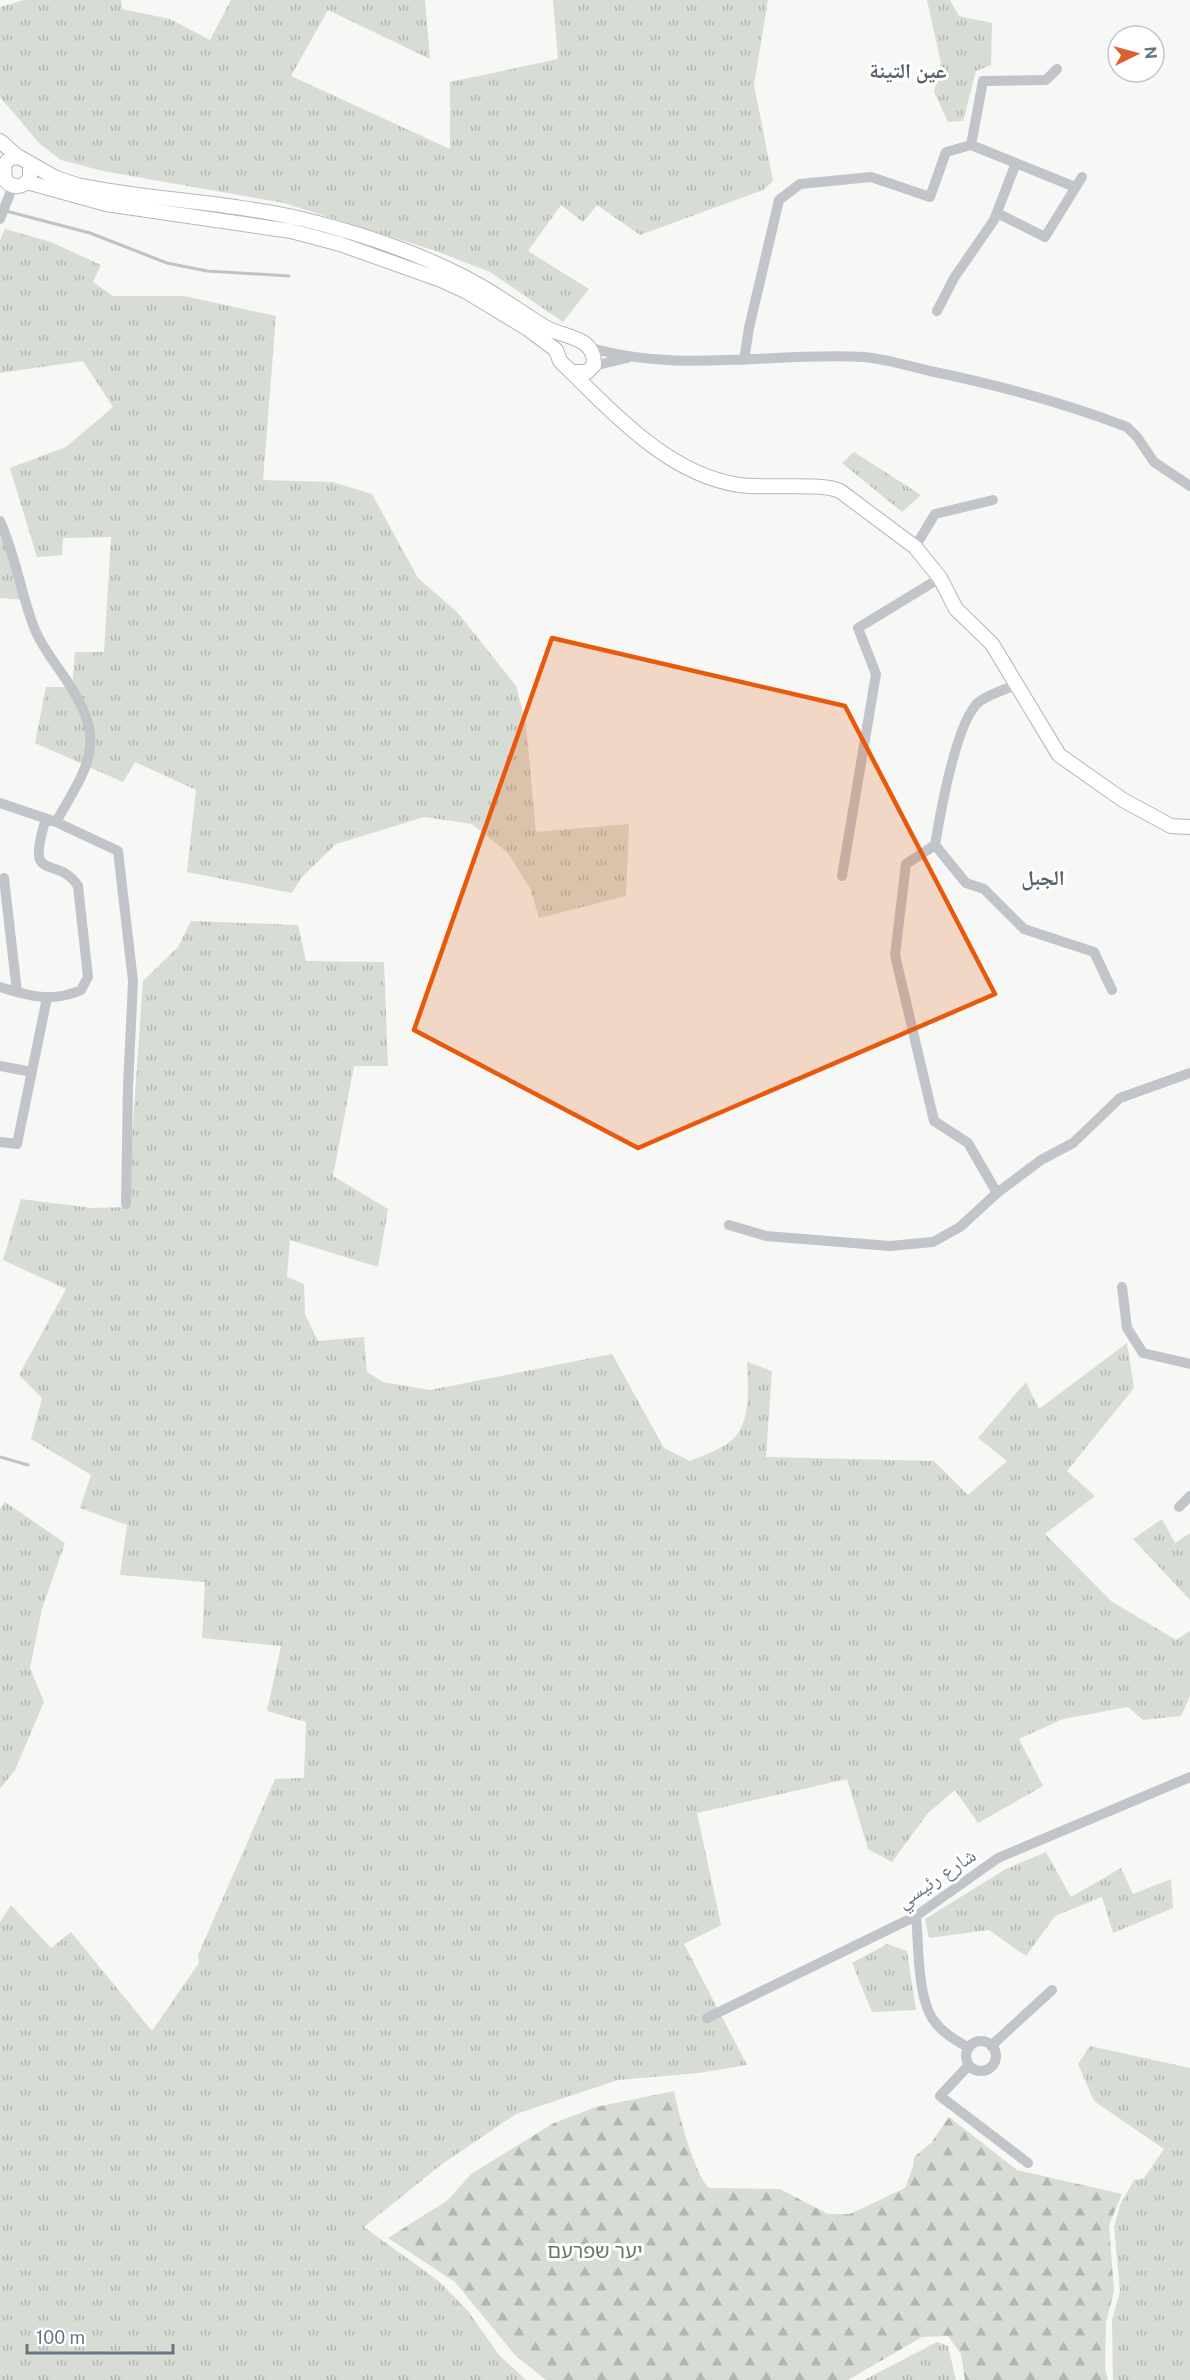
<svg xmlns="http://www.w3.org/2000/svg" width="1190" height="2380" viewBox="0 0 1190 2380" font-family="'Public Sans','Noto Naskh Arabic','Noto Sans Hebrew',sans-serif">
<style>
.grass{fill:url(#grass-tufts)}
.forest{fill:url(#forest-firs)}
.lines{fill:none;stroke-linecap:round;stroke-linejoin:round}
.stream{stroke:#bac4c9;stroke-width:3}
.secondary-casing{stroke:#b3b8bd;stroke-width:16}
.minor{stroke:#c1c4c8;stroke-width:10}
.secondary{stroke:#fff;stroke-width:14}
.marked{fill:#e8590c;fill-opacity:0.2;stroke:#e8590c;stroke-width:4.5;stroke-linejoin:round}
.labels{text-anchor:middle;stroke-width:6;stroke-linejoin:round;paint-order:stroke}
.street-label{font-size:20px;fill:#687684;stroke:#fff}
.park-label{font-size:20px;fill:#667763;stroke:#fff}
.neighbourhood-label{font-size:21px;font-weight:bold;fill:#56606a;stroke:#fff}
</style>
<defs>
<pattern id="grass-tufts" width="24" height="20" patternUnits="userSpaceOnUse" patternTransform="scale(1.5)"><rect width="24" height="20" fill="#d7dcd4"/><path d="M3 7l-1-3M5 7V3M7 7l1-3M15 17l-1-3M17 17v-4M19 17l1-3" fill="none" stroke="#b2b7b2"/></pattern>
<pattern id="forest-firs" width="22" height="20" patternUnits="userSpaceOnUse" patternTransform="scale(1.5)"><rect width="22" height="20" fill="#d7dcd4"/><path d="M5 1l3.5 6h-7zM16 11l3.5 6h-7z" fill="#b2b7b2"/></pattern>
</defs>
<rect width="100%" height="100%" fill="#f7f7f5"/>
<path class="grass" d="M24,0H121L122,9L170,19L210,40L231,0H425L430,59L328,10L291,76L450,149V82L558,59L553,0H768L754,85L773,181L763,190L640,235L597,205L583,222L561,205L528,251L589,289L563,322L490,272L433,250L284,203L103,171L61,160L40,144L0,97V7Z
M927,0H950L959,16L992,23L991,65L976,71L963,121L948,122L934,92L941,63Z
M5,229L51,242L101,265L93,282L113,296H184L276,316L263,480L332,482L372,494L418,578L458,613L516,686L526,724L536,832L629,824L626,896L539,918L531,890L508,853L472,824L424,817L336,844L301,878L292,893L187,872L196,790L135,762L123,782L35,743L46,687H72L75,652H104L111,537L63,538L62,555L37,557L10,468L66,447L113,407L83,361L0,373V240Z
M854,452L921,495L902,512L842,463Z
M0,531L27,600L0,598Z
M191,921L298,925L306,961L384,962L388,1066H354L333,1176L388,1209L378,1267L290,1240L287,1277L304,1284L305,1314L318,1341L364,1337L367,1372L383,1382L430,1390L612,1354L664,1448L690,1461C704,1455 726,1448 736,1436C751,1417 748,1384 747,1362L772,1371L766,1457L934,1461L968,1495L1007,1461L978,1438L1026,1382L1039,1409L1127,1343L1134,1388L1067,1471L1095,1496L1045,1534L1111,1601L1176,1640L1190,1631V1696L1181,1716L1143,1720L1128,1707L1063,1719L1019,1739L1043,1786L978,1823L955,1790L928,1813L892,1862L868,1849L847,1779L697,1813L721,1925L684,1944L747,2065L699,2073L618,2080L516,2114L442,2164L364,2227L440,2282L468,2311L499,2355L526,2380H0V1922L11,1905L51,1948L71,1932L152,2031L199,1963L198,1955L275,1779L304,1778L306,1722L267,1711L281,1646L202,1638L205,1582L120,1575L127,1525L80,1508L91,1475L31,1439L42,1398L19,1375L66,1289L3,1260L21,1199L92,1208L127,1207L143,981L178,947Z
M5,1502L65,1543L42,1609L30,1668L44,1702L15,1770L0,1789V1509Z
M1162,1519L1175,1543L1190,1533V1600L1133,1539Z
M1046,1852L1071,1897L1121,1868L1133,1894L1171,1879L1173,1908L1113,1933L1102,1897L1055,1916L1026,1956L989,1930L929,1938L925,1919L1004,1870Z
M887,1944L907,1951L916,2010L872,2012L852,1963Z
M1090,2046L1190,2068V2380H1113L1112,2320L1120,2291L1114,2227L1120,2205L1134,2180L1144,2178L1164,2149L1094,2101L1078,2064Z
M937,2342L948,2346L956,2380H864Z"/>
<path class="forest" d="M674,2091C678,2112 695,2176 709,2188L780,2189L828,2214H850L905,2188L913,2167L914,2157L931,2143L949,2117L1017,2170L1122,2194L1109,2225L1114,2291L1106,2322L1105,2367L1108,2380H965L961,2354L948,2336L922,2337L848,2380H546L515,2355L455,2282L388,2238L448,2200L471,2174L554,2123L596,2107Z"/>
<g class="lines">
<path class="stream" d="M6,211L90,233L167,263L207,271L289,276
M0,1457L28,1465"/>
<g class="secondary-casing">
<path id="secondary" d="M0,141L17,156
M30,165V178C23,188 13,189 5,180L4,165L10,158L19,157L56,178L77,185C151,200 228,202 302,219C355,232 411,250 460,275C490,289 517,310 545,327C563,338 595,335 594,365L587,372H574
M27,182L106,204L291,231L340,244L441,280L467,292L528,329L556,350L560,361C611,410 666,474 739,485C766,489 821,482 840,491L915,547L940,578L956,609L992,644L1059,755L1123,800L1171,826L1190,827"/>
</g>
<path class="minor" d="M971,145L1075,187
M997,213L1045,237L1082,177
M0,219L13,186
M937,311L954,278L994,220L1016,163
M588,347C677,374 772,352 864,357C886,359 909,366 930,371C998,385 1062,402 1127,427L1137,437L1154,462L1190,486
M744,360L749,328L779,200L800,184L871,177L930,197L946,152L971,145L983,81L1046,80L1057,69
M593,366L627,358
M0,521C16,556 21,595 35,630C43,649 56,664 67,681C108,743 89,764 56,822
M915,547L935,514L993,500
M1018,684C1006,689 990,694 980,701C956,719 940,815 935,845L966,883L984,889L1024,929L1094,952L1112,990
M0,803L56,822L118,851L133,981L128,1087L126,1204
M935,845L906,864L895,955L934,1121L968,1143L997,1193
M842,876L876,674L858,628L940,578
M4,878L17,992
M0,987C29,996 52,1003 81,990L88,977L78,886C57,853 24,887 46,819
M0,1066L32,1072
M0,1142L17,1144L47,998
M729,1225L766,1236L890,1246L933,1242L960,1227L997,1193L1041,1160L1073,1143L1120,1098L1190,1073
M1122,1287L1127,1328L1143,1353L1190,1364
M1179,1507L1190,1496
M916,1916C919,1946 917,1993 932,2018C941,2032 955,2040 969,2048
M707,2018L916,1916L998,1858L1190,1777
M966 2056a15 15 0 1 1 30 0a15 15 0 1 1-30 0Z
M991,2046L1052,1990
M969,2065L940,2096L1028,2163"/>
<use href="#secondary" class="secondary"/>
</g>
<path class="marked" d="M552,638L845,706L995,994L638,1148L414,1030Z"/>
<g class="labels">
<g class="street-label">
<text transform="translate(936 1878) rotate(-34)" y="7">شارع رئيسي</text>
</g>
<g class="park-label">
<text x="595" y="2258">יער שפרעם</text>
</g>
<g class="neighbourhood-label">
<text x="908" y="78">عين التينة</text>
<text x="1043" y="885">الجبل</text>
</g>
</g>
<g transform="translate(1136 54) rotate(85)"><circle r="28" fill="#ffffff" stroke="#c3c8ce" stroke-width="1.5"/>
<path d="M0-4.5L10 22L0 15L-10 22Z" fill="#da6032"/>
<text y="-9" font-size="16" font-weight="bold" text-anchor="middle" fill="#687684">N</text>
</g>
<path d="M27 2344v9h146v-9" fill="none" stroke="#687684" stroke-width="3"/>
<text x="36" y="2344" font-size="18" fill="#687684" stroke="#ffffff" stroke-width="4.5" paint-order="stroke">100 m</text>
</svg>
